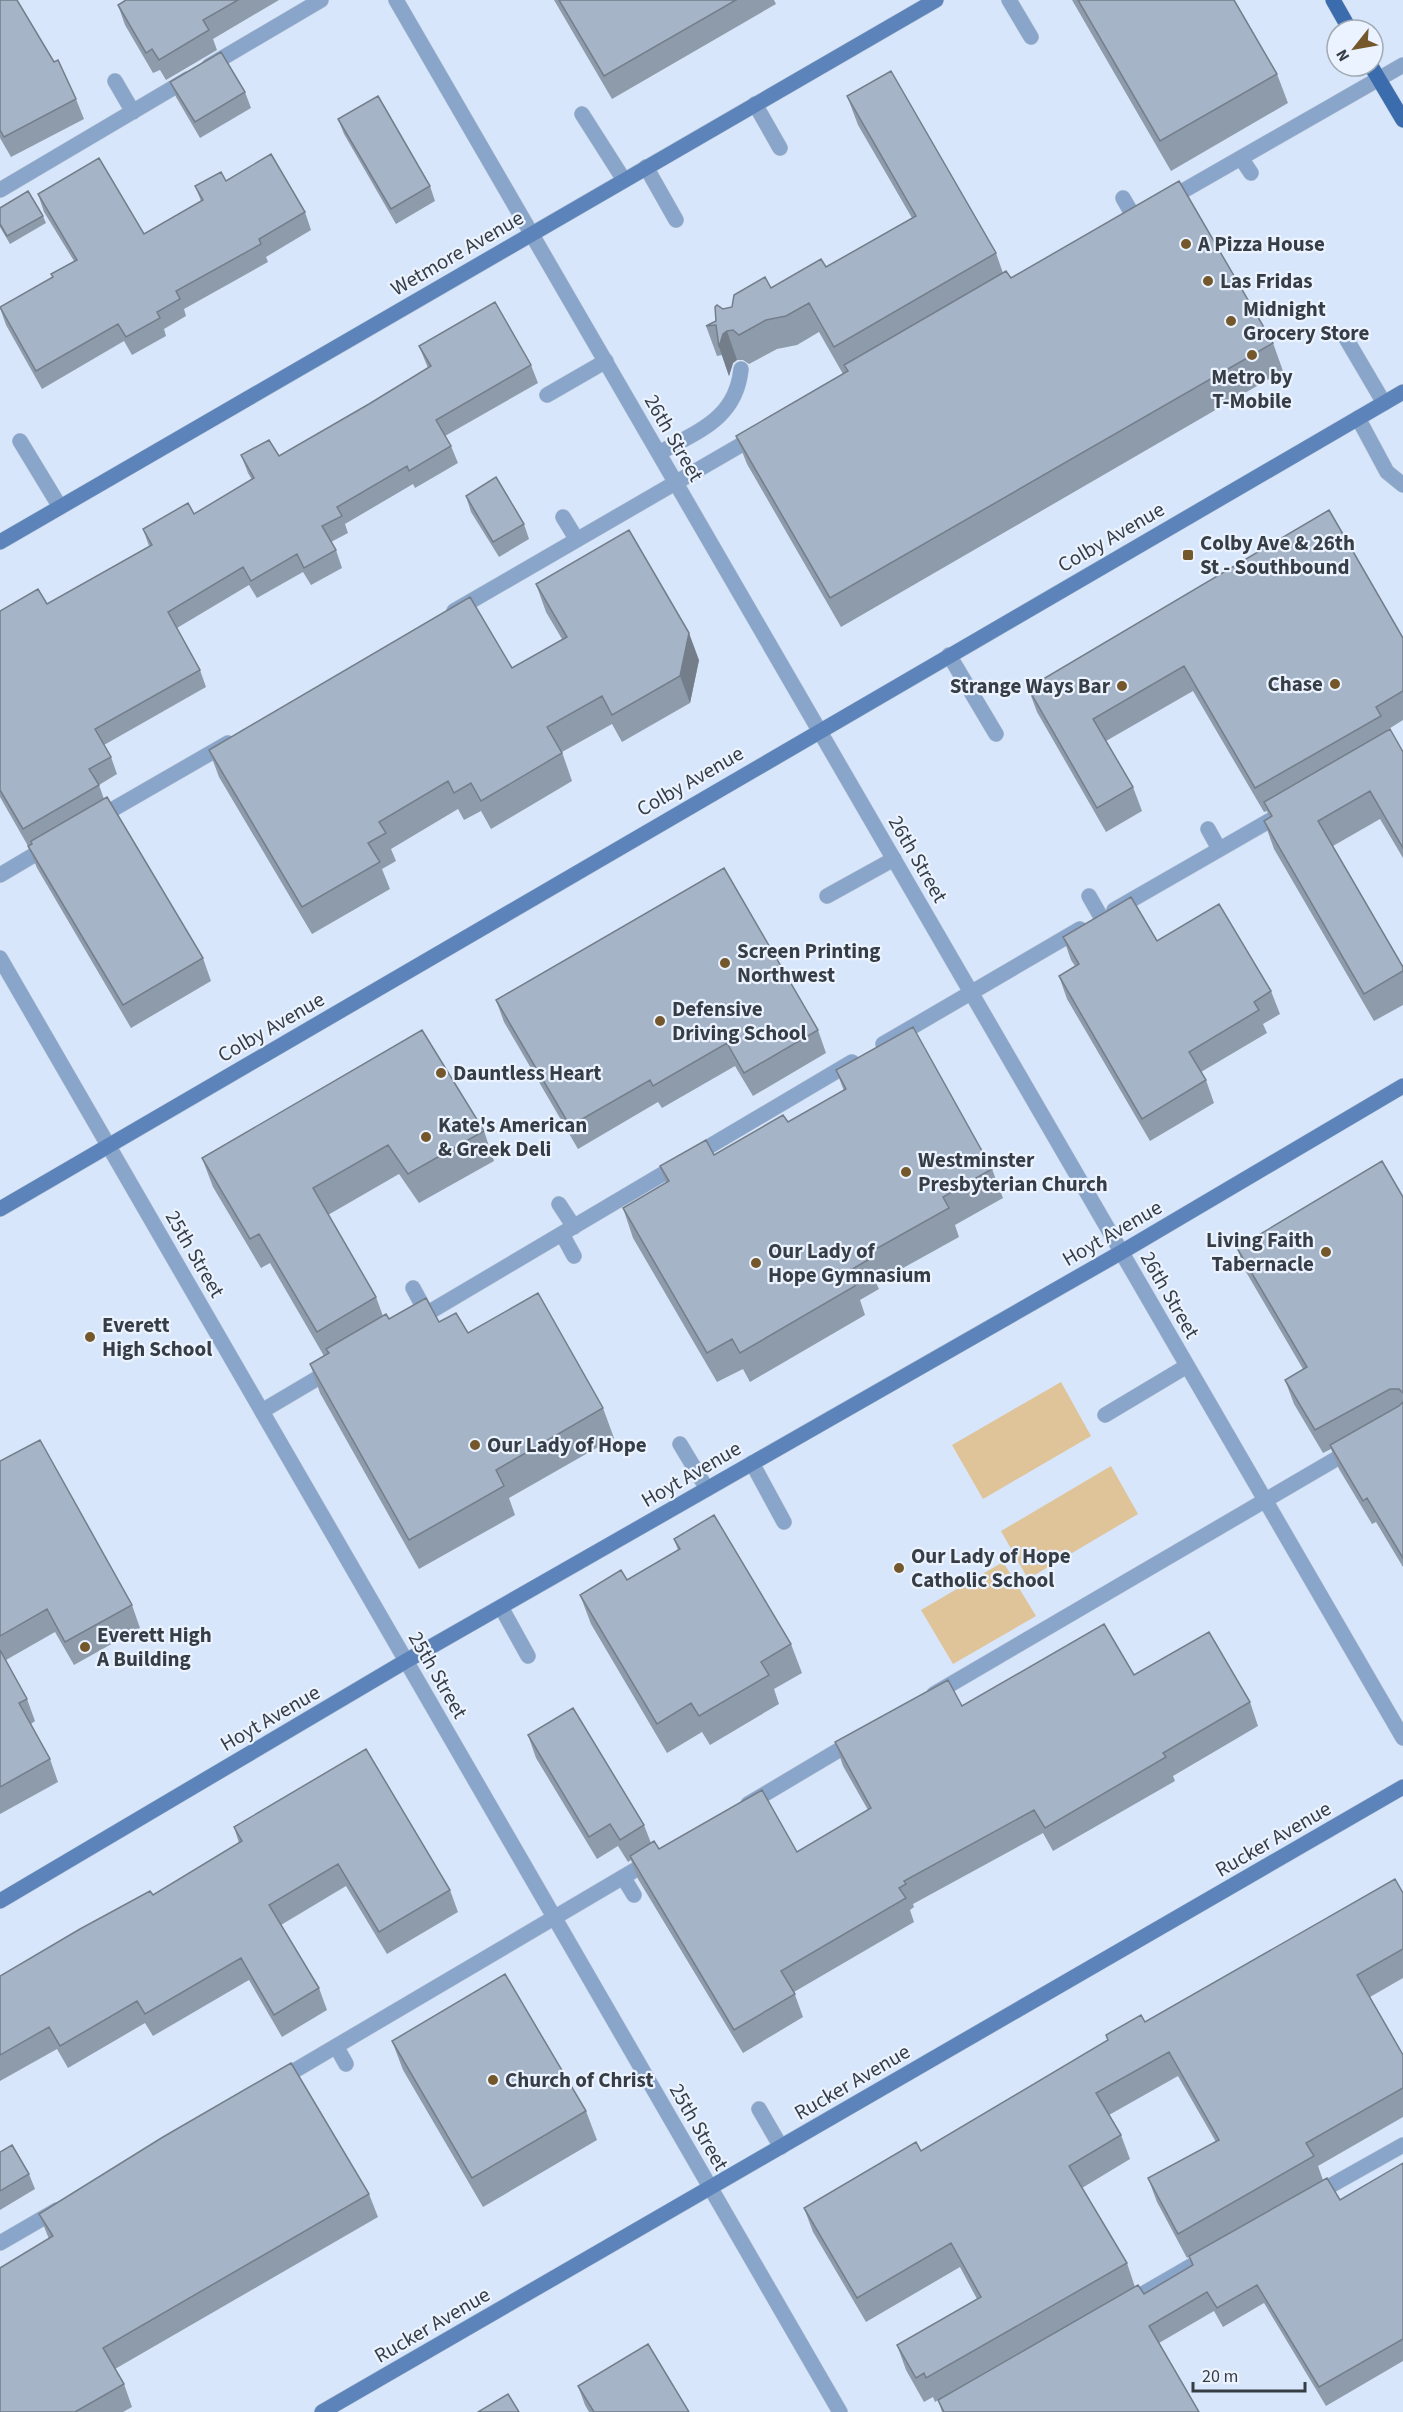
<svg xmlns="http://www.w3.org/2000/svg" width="1403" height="2412" viewBox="0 0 1403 2412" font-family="'Source Sans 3',sans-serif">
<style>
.green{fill:#dfc399}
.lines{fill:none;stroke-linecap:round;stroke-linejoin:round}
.lane-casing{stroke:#b7c4d6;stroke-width:16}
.street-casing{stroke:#b7c4d6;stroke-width:16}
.secondary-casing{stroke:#b7c4d6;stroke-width:16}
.primary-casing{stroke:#b7c4d6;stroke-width:16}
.lane{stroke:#89a5ca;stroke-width:15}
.street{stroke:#89a5ca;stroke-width:15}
.secondary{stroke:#5c84ba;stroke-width:15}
.primary{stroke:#3a6cae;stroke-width:15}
.wall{fill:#8e9bab;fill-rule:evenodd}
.shaded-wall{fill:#747e8b}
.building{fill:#a5b4c7;stroke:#747e8b;stroke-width:1.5}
.poi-dot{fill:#74582b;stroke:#eaf3ff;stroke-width:2}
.labels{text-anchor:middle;stroke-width:4.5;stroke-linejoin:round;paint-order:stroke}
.poi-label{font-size:21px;font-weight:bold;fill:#373d45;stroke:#eaf3ff;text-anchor:start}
.street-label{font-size:21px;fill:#373d45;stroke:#eaf3ff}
</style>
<rect width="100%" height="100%" fill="#d7e6fa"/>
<path class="green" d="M1061,1382L1091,1436L983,1499L952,1445Z
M1111,1466L1138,1514L1028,1579L1001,1531Z
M1003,1562L1036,1616L953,1664L921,1610Z"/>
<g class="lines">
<g class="lane-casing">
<path id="lane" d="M1009,0L1031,37
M209,66L321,0
M115,81L133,112
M755,104L780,148
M582,114L624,180
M1241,158L1251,173
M646,167L676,220
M0,190L188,79
M1123,198L1135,219
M1169,199L1403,65
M1344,335L1384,403
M547,395L606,361
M1358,418L1387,472L1403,485
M20,441L60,507
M659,453C698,431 736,419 741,369
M563,517L577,540
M454,611L758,435
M949,655L996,734
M96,819L228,743
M1208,829L1219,849
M0,875L49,846
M827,896L894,859
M1089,896L1101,917
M1114,910L1281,814
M883,1044L1080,929
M559,1204L574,1227
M562,1234L574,1256
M413,1288L427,1314
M416,1320L852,1062
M262,1411L333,1369
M1105,1415L1187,1366
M680,1444L707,1489
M752,1463L784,1522
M501,1607L528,1656
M934,1694L1353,1449
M748,1804L854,1741
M623,1877L634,1895
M336,2046L346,2064
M277,2081L652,1860
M759,2109L781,2147
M1314,2195L1403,2145
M0,2243L57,2210
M1127,2303L1210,2255"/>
</g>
<g class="street-casing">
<path id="street" d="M396,0L1403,1738
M0,958L840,2412"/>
</g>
<g class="secondary-casing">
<path id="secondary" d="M0,542L936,0
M0,1209L1403,392
M0,1901L406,1661L1120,1253L1403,1086
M322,2412L1403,1787"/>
</g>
<g class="primary-casing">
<path id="primary" d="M1333,0L1350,30
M1371,66L1403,120"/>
</g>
<use href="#lane" class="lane"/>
<use href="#street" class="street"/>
<use href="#secondary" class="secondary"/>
<use href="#primary" class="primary"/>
</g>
<path class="wall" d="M0,0L54,62L76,99L84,119L11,157L0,138Z
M126,0H279L213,39L217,50L166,80L160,70L153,73L125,25L118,5Z
M554,0H774L776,4L612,99Z
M1072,0H1234L1277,74L1288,103L1171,171Z
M170,82L245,92L251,108L200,138L176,97Z
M847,96L996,253L1003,273L1011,278L1273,343L1283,371L841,627L747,464L736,436L843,374L819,332L797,345L777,349L749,364L743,360H737L733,363L729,376L722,355L717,356L706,326L716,321L723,309L732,307L771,288L826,267L912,218L858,125Z
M338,119L430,186L435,201L396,224L344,134Z
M226,181L305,212L311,230L266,257L268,262L184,309L186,316L164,329L166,336L132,355L124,341L42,389L6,325L0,308L53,278L51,274L74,261L44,212L38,194L144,234L201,201L195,186Z
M0,208L43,216L46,223L10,244L0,227Z
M419,346L531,365L538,383L445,436L451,446L458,463L415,488L413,484L345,524L348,533L331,542L336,550L342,568L311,585L303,572L257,598L249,585L177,628L200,670L206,687L104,745L111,757L117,774L99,785L104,799L203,958L211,981L131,1028L37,868L28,846L0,797V611L47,604L149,546L143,529L194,514L252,480L248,473L241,455L279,456L369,404L428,368Z
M466,496L524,524L529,539L499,557L471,512Z
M1329,510L1403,638V720L1387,730L1403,752V858L1380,819L1333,846L1403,967V1005L1374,1021L1274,849L1264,821L1270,818L1267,811L1264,812L1193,691L1106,741L1133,787L1142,811L1106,832L1037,712L1028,688Z
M536,584L699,660L690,703L622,742L612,724L562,752L572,781L491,829L481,811L464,820L458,809L391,849L396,861L382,869L390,889L312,934L219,777L209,750L512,668L562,639L546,612Z
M1063,937L1157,941L1271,991L1280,1014L1263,1024L1267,1033L1201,1072L1206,1080L1214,1103L1150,1141L1067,999L1059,976L1075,966L1071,960Z
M496,1000L818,1030L826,1053L753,1096L735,1066L662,1108L658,1102L578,1149L504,1022Z
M836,1070L992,1169L1003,1198L955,1225L959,1237L876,1283L879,1289L860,1300L865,1315L750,1382L743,1369L717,1382L633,1238L623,1208L666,1183L660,1166L714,1155L788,1122L844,1091Z
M484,1131L494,1161L419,1203L399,1174L328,1215L376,1297L383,1316L389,1319L439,1322L468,1333L603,1408L614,1438L509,1498L515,1515L419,1569L320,1393L310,1364L324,1356L270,1263L261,1268L213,1187L202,1158Z
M1403,1197V1567L1376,1522L1372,1524L1339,1469L1331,1449L1323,1453L1294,1404L1285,1380L1303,1369L1246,1272L1237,1248Z
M0,1461L132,1605L140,1628L74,1665L55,1632L6,1660L27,1699L35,1721L31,1724L50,1759L58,1782L0,1814Z
M674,1539L791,1644L802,1673L774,1689L779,1704L710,1745L702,1732L667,1753L591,1624L580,1595L627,1580L678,1550Z
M1134,1675L1250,1702L1258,1726L1173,1776L1175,1781L1053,1851L1043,1833L913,1904L914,1907L910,1910L914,1922L794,1992L803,2017L743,2053L638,1879L631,1860L628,1862L618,1846L597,1859L536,1758L528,1735L644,1825L651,1843L659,1849L797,1852L868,1810L843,1766L835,1742L962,1706Z
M234,1827L450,1890L458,1912L387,1954L346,1886L281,1925L319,1988L327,2010L282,2037L249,1980L153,2036L145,2023L68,2068L57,2049L0,2081V1976L153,1895L239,1843Z
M1403,1893V1978L1370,1997L1403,2055V2117L1318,2166L1323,2180L1340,2200L1403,2163V2361L1326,2406L1264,2303L1223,2327L1214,2311L1159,2343L1199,2412H942L938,2400L935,2402L933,2397L924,2402L906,2370L897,2345L977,2299L960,2267L866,2322L813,2232L804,2208L921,2151L1108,2040L1106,2035L1145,2022ZM1178,2076L1216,2142L1148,2178L1157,2202L1187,2258L1323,2180L1189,2256L1192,2266L1144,2294L1135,2287L1127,2263L1082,2188L1130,2159L1121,2135L1109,2115Z
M392,2041L586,2111L597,2140L483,2207L403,2070Z
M0,2152L29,2174L35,2189L0,2210Z
M369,2194L378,2217L115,2369L124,2384L132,2407L123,2412H0L49,2239L39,2214Z
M578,2386L689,2412H589L585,2405Z"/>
<path class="shaded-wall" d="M727,331L737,360L733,363L729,376L719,347L723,334Z
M689,633L699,660L690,703L680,676Z"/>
<path class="building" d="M0,0H17L54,62L58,60L76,99L4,137L0,130Z
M126,0H238L203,20L209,30L159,60L152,49L146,53L118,5Z
M559,0H736L604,76Z
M1078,0H1234L1277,74L1160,141Z
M221,52L245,92L195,122L170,82Z
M891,71L996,253L834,347L809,303L786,316L766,320L739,335L733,330L727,331L723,334L719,347L716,325L706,326L716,321L715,307L717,305L723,309L732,307L734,295L765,277L771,288L821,259L826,267L916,216L847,96Z
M378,96L430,186L391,209L338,119Z
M271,154L305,212L259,239L261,244L176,291L180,299L157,312L160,318L126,337L118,324L36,371L0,307L53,277L51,274L77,260L38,194L99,158L144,234L203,200L195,186L221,172L226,181Z
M1179,181L1273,343L830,598L736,436L848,371L844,365L1006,271L1011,278Z
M28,191L43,216L7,236L0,224V208Z
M495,302L531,365L436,420L451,446L409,471L407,466L337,507L342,516L322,526L336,550L304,568L297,554L251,581L243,567L168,612L200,670L95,729L111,757L89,769L99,785L23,829L0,790V611L38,589L47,604L152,545L143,529L188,503L194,514L254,478L241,455L269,440L279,456L369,404L431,366L419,346Z
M496,477L524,524L493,542L466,496Z
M1329,510L1403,638V691L1376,707L1381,716L1255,788L1184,666L1093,719L1133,787L1097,808L1028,688Z
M629,530L689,633L680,676L612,715L602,696L547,727L562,753L481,801L471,783L454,793L448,781L379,822L386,833L368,843L380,862L302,907L209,750L470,597L512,668L567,637L536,584Z
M1390,729L1403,752V848L1370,791L1318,821L1403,967V971L1364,994L1264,821L1272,816L1264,802Z
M107,797L203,958L123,1005L28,846L32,844L31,841Z
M724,868L818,1030L744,1073L727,1043L653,1086L650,1080L570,1126L496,1000Z
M1131,897L1157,941L1219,904L1271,991L1254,1002L1259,1010L1189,1052L1206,1080L1142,1119L1059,976L1079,964L1063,937Z
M913,1027L992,1169L943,1197L949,1208L865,1255L868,1260L847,1272L855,1286L740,1353L732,1339L707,1353L623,1208L669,1181L660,1166L706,1140L714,1155L783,1115L788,1122L846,1089L836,1070Z
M422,1030L484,1131L408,1174L388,1145L313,1188L376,1297L317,1332L259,1234L250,1239L202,1158Z
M1382,1161L1403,1197V1393L1399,1389H1390L1315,1430L1285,1380L1307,1367L1237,1248Z
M538,1293L603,1408L496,1470L504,1486L409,1540L310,1364L329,1353L326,1349L386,1314L389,1319L426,1298L439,1322L456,1313L468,1333Z
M1403,1402V1558L1367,1498L1363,1501L1330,1445L1399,1406Z
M40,1440L132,1605L65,1642L47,1609L0,1636V1461Z
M714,1515L791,1644L761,1662L769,1675L699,1716L691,1703L657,1724L580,1595L621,1570L627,1580L680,1549L674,1539Z
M1104,1624L1134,1675L1209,1632L1250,1702L1163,1753L1166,1757L1045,1828L1034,1810L904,1881L906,1884L899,1888L906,1898L781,1971L795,1994L734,2030L630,1856L654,1841L659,1849L762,1790L797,1852L871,1808L835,1742L948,1680L962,1706Z
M0,1650L27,1699L19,1703L50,1759L0,1787Z
M573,1708L644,1825L620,1840L610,1824L589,1837L528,1735Z
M366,1749L450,1890L379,1932L338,1864L269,1905L319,1988L274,2015L241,1958L145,2014L137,2001L60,2046L49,2027L0,2055V1976L80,1929L150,1891L153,1895L242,1841L234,1827Z
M1395,1879L1403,1893V1949L1357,1975L1403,2055V2088L1306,2143L1314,2156L1178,2234L1148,2178L1219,2140L1169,2052L1096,2093L1121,2135L1069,2166L1127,2263L926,2378L924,2373L916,2378L897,2345L981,2297L951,2243L857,2298L804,2208L916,2142L921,2151L1108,2040L1106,2035L1141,2015L1145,2022Z
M505,1974L586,2111L472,2178L392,2041Z
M291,2063L369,2194L103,2348L124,2384L75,2412H0V2268L53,2236L39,2214L163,2137Z
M12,2145L29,2174L0,2191V2152Z
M1403,2163V2339L1319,2387L1257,2285L1217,2308L1207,2292L1149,2326L1199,2412H944L938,2400L1138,2285L1144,2294L1193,2265L1189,2256L1327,2178L1340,2200Z
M648,2344L689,2412H594L578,2386Z
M508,2394L519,2412H478Z"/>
<g class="poi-dot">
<circle cx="1186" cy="244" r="6"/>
<circle cx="1208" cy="281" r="6"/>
<circle cx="1231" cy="321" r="6"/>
<circle cx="1252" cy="355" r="6"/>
<rect x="1182" y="549" width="12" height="12" rx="3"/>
<circle cx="1335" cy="684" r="6"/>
<circle cx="1122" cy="686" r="6"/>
<circle cx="725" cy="963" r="6"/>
<circle cx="660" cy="1021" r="6"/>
<circle cx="441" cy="1073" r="6"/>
<circle cx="426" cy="1137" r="6"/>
<circle cx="906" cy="1172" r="6"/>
<circle cx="1326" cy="1252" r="6"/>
<circle cx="756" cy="1263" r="6"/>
<circle cx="90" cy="1337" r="6"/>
<circle cx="475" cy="1445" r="6"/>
<circle cx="899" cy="1568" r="6"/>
<circle cx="85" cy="1647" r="6"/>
<circle cx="493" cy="2080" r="6"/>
</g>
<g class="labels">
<g class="poi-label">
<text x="1198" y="251">A Pizza House</text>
<text x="1220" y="288">Las Fridas</text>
<text x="1243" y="316">Midnight<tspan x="1243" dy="24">Grocery Store</tspan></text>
<text x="1252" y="384" text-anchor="middle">Metro by<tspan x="1252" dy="24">T-Mobile</tspan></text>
<text x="1200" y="550">Colby Ave &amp; 26th<tspan x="1200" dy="24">St - Southbound</tspan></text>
<text x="1323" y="691" text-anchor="end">Chase</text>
<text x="1110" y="693" text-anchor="end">Strange Ways Bar</text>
<text x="737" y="958">Screen Printing<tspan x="737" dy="24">Northwest</tspan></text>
<text x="672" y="1016">Defensive<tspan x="672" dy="24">Driving School</tspan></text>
<text x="453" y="1080">Dauntless Heart</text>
<text x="438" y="1132">Kate's American<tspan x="438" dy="24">&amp; Greek Deli</tspan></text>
<text x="918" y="1167">Westminster<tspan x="918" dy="24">Presbyterian Church</tspan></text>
<text x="1314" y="1247" text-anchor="end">Living Faith<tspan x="1314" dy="24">Tabernacle</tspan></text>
<text x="768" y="1258">Our Lady of<tspan x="768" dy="24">Hope Gymnasium</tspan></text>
<text x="102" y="1332">Everett<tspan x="102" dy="24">High School</tspan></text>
<text x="487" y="1452">Our Lady of Hope</text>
<text x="911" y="1563">Our Lady of Hope<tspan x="911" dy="24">Catholic School</tspan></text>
<text x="97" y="1642">Everett High<tspan x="97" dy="24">A Building</tspan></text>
<text x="505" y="2087">Church of Christ</text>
</g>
<g class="street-label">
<text transform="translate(457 253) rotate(-30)" y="7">Wetmore Avenue</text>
<text transform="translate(674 438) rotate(60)" y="7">26th Street</text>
<text transform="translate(1111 537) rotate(-30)" y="7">Colby Avenue</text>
<text transform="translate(690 781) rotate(-30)" y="7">Colby Avenue</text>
<text transform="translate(918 859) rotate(60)" y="7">26th Street</text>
<text transform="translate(271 1027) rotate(-30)" y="7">Colby Avenue</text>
<text transform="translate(1112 1233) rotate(-30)" y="7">Hoyt Avenue</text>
<text transform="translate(195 1254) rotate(60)" y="7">25th Street</text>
<text transform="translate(1170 1295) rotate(60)" y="7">26th Street</text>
<text transform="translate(691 1474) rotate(-30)" y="7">Hoyt Avenue</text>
<text transform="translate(438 1675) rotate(60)" y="7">25th Street</text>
<text transform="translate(270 1718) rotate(-30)" y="7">Hoyt Avenue</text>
<text transform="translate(1273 1839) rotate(-30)" y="7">Rucker Avenue</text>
<text transform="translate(852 2082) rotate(-30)" y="7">Rucker Avenue</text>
<text transform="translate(699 2127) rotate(60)" y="7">25th Street</text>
<text transform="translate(432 2325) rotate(-30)" y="7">Rucker Avenue</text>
</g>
</g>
<g transform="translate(1355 48) rotate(239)"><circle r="28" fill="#eaf3ff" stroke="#a2aab5" stroke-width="1.5"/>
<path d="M0-4.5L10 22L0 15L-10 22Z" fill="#74582b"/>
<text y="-9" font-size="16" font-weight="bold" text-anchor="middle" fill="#373d45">N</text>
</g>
<path d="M1193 2382v9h112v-9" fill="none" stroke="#373d45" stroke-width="3"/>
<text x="1202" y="2382" font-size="18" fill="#373d45" stroke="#eaf3ff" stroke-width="4.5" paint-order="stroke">20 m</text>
</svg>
